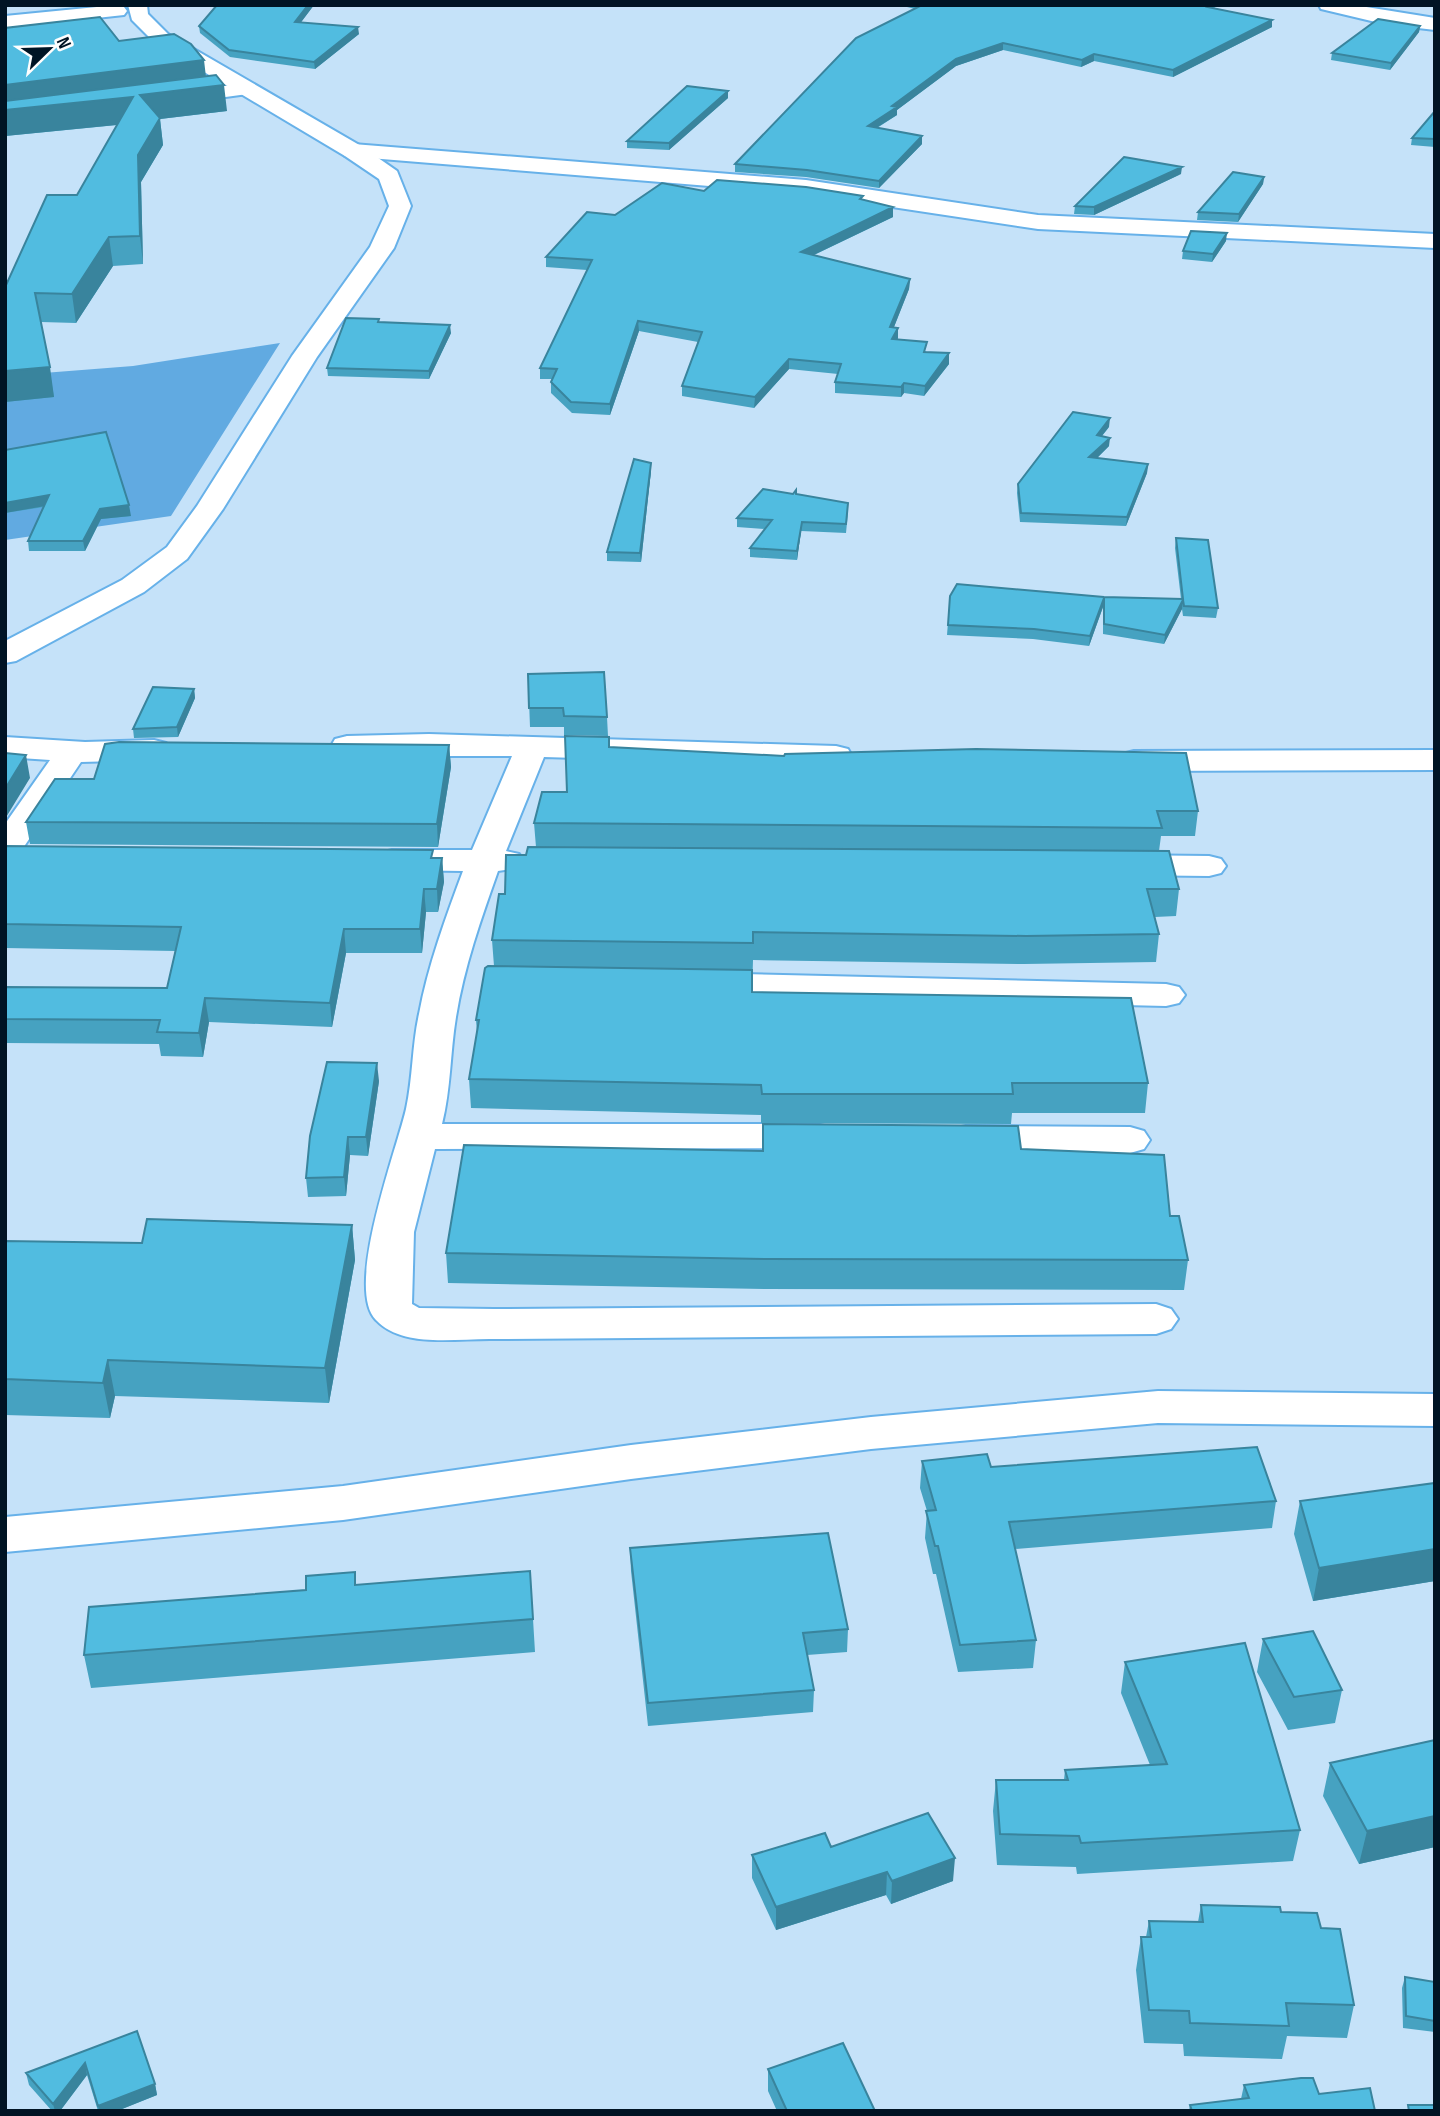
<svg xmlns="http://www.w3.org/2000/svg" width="1440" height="2116" viewBox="0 0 1440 2116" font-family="'Sofia Sans Condensed',sans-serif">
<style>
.forest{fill:#61aae1}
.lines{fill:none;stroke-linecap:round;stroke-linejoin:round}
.minor-casing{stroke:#67b1e9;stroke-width:4}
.major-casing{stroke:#67b1e9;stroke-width:4}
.minor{fill:#fff;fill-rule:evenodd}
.major{fill:#fff;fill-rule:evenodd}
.wall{fill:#46a2c1}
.shaded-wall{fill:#39849d}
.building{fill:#51bce0;stroke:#39849d;stroke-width:2}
</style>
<rect width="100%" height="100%" fill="#c5e2f9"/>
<path class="forest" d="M280,343L171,516L5,540V376L133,366Z"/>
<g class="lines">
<g class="minor-casing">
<path id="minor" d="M117,5L124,7L127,11L124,15L5,28V16Z
M1319,5H1354L1435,18V30L1384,24L1321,9Z
M248,83L255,85L258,89L255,93L174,104L164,98L174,92Z
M353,144L806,180L1038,215L1435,234V248L1038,229L806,194L345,156L342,151L345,146Z
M429,734L836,746L848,749L852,756L848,763L836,766L544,757L506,851L519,854L524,861L519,868L498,871C481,919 464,967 456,1017C450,1053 451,1089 442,1124H815L829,1127L835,1136L829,1145L815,1148L435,1149L414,1232L412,1304L419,1308L494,1309L1156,1304L1171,1309L1178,1319L1171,1329L1156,1334L494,1339C458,1338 403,1349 376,1320C344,1288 397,1149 406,1109C413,1077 412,1045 419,1014C428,965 446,917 463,871L392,870L380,867L375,860L380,853L392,850H472L512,756H347L335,753L331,746L335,739L347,736Z
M5,737L85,742L154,740L166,743L170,750L166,757L154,760L81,762L17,857L5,860V824L50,760L5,757Z
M1435,750V770L1134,771L1122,768L1117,761L1122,754L1134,751Z
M1120,855L1209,856L1221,859L1226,866L1221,873L1209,876L1120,875L1108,872L1103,865L1108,858Z
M700,973L1166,984L1179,987L1185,995L1179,1003L1166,1006L700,995L687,992L681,984L687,976Z
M966,1126L1130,1127L1144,1131L1150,1140L1144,1149L1130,1153L966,1150L952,1147L946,1138L952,1129Z
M1158,1391L1435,1394V1426L1158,1423L871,1449L631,1479L343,1520L5,1552V1517L343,1486L631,1445L871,1417Z"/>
</g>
<g class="major-casing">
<path id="major" d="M128,5H147L148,14L168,34L361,146L397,171L411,206L394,248L317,357L223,509L187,559L144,592L16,661L5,663V641L122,580L167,547L197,506L292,356L370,247L389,206L379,179L345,156L154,42L132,20Z"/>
</g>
<use href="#minor" class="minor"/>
<use href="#major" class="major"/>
</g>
<path class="wall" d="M217,5H314L301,22L359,34L315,69L230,57L200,33L199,26Z
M903,5H1219L1214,8L1272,20V27L1173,77L1094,61L1081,67L1003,50L956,66L897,110V115L877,128L922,136V144L879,188L806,177L735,172V164L915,9L903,6Z
M1420,26L1419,32L1390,70L1331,60L1332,53Z
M5,28L119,41L206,76L227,111L160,119L163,145L141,182L143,264L113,266L76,323L41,322L54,397L5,402L7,283L77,195L117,125L5,136Z
M728,91V98L669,150L627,148V141Z
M1435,111V147L1411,145L1412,138Z
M1181,174L1094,215L1074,214L1075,206Z
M1264,177L1263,184L1238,222L1197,220L1198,212Z
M704,191L862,199L893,217L814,255L910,279L909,289L894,327L898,338L897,340L927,352L949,353V364L924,396L904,393L901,397L835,393V382L838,374L789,369L754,408L682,396V386L698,342L639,331L610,415L572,413L551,393V382L552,379H540V368L587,270L546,267V257L615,215Z
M1226,241L1212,262L1182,259L1183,251Z
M379,322L451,333L429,379L328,376L327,368Z
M1109,427L1102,436L1109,446L1097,458L1148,464L1147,473L1126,526L1020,522L1017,493L1018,484Z
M5,450L131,516L101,519L85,551H29L28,541L44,507L5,513Z
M651,463V471L641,562L607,561V552Z
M796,494L848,512L846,533L801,531L797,560L750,557V548L765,529L737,527V518Z
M1176,538L1218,608L1216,618L1183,616L1182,609L1164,644L1103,634V607L1089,646L1033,639L947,635L950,596L1181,599L1175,548Z
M528,674L607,717L608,736L564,735V727H530Z
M194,689L195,698L178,737L134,738L133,729Z
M449,745L451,767L438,847L30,844L26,822L94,779Z
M609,747L1198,811L1195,836H1161L1159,851L1179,889L1176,916L1155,917L1159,934L1156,962L1024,964L753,960L752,992L1148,1083L1145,1113H1012L1011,1124L761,1123V1115L471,1108L469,1079L477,1033L476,1020L494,966L492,940L505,894L526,855L536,847L534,823L567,792Z
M5,846L442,858L444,882L438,912H426L422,953H346L332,1027L209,1022L203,1057L161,1056L159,1044L5,1043V987L167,988L175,951L5,948Z
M379,1081L368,1156L350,1155L346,1196L308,1197L306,1178Z
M763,1124L1021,1149L1170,1216L1188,1260L1184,1290L764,1289L448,1283L446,1253L762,1151Z
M352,1225L355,1260L329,1403L115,1396L110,1418L5,1415V1241L142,1243Z
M922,1461L991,1467L1276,1501L1272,1528L1015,1549L1036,1640L1033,1668L958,1672L936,1574H933L925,1538L927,1511L920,1488Z
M1435,1483V1581L1313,1601L1294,1534L1300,1501Z
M630,1548L848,1629L847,1652L807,1655L814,1690L813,1712L648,1726L631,1571Z
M355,1572L356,1585L533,1619L535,1652L91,1688L84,1655L306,1590Z
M1263,1639L1342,1690L1335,1723L1288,1730L1257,1672Z
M1125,1662L1300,1830L1293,1861L1077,1874L1076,1867L997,1865L993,1811L996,1780H1064L1065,1770L1150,1765L1121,1693Z
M1435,1740V1847L1359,1864L1323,1796L1330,1763Z
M831,1847L953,1881L891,1904L886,1895L776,1930L752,1878V1855Z
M1201,1905L1281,1912L1321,1928L1354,2005L1347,2038L1287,2036L1282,2059L1184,2056L1183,2044L1144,2043L1136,1970L1141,1937H1146L1149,1921L1198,1922Z
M1405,1977L1435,1982V2032L1403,2028L1402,1988Z
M137,2031L155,2084L157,2095L117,2111H98L87,2075L60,2111H52L29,2085L26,2073Z
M768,2069L875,2111H777L768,2091Z
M1244,2085L1319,2094L1375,2111H1189L1190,2105L1241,2099Z"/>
<path class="shaded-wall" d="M308,5H314L296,29L295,22Z
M1272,20V27L1173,77V70Z
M1420,26L1419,32L1390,70L1391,63Z
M358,27L359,34L315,69L314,62Z
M1003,43V50L956,66L897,110V115L868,133V126L892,106L956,59Z
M1094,54V61L1081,67L1082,60Z
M204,60L207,86L64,104L133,97L136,123L5,136V85Z
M224,85L227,111L160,119L163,145L141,182L143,264L140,236L138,155L140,95Z
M728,91V98L669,150V143Z
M922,136V144L879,188V181Z
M1182,167L1181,174L1094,215V207Z
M1264,177L1263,184L1238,222L1239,214Z
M893,207V217L801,261V252Z
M1227,233L1226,241L1212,262L1213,254Z
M109,237L113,266L76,323L72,294Z
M910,279L909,289L890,337V327Z
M638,321L639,331L610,415V404Z
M450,325L451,333L429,379V371Z
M898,328V338L892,350V339Z
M949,353V364L924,396L925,386Z
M789,359V369L754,408L755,397Z
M50,367L54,397L5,402V371Z
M904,383V393L901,397V387Z
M1110,418L1109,427L1096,443L1097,435Z
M1110,438L1109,446L1089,466V457Z
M651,463V471L641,562L640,553Z
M1148,464L1147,473L1126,526L1127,517Z
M49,495L51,505L5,513V503Z
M129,505L131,516L101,519L85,551L83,541L100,509Z
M802,522L801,531L797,560V551Z
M1104,598L1103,607L1089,646L1090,636Z
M1183,600L1182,609L1164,644L1165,635Z
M194,689L195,698L178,737L177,727Z
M449,745L451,767L438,847L437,824Z
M26,755L30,778L5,819V789Z
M442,858L444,882L438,912L437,889Z
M424,889L426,912L422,953L420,929Z
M344,929L346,953L332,1027L330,1003Z
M205,998L209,1022L203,1057L199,1033Z
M377,1063L379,1081L368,1156L366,1137Z
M348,1137L350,1155L346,1196L344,1177Z
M352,1225L355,1260L329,1403L325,1368Z
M108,1360L115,1396L110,1418L103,1383Z
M1435,1549V1581L1313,1601L1319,1568Z
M1435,1816V1847L1359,1864L1367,1831Z
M955,1858L953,1881L891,1904L892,1881Z
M887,1872L886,1895L776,1930V1907Z
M85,2063L87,2075L60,2111H55L53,2104Z
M155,2084L157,2095L117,2111H99L98,2106Z"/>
<path class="building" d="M217,5H308L295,22L358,27L314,62L229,50L199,26Z
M922,5H1209L1207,7L1272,20L1173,70L1094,54L1082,60L1003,43L956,59L892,106L897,107L868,126L922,136L879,181L807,170L735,164L856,38Z
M100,17L119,41L174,34L191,44L204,60L5,85V28Z
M1378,19L1420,26L1391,63L1332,53Z
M216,75L224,85L140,95L160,118L138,155L140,236L109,237L72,294L35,293L50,367L5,371V279L7,283L47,195H77L133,97L5,110V101Z
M687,86L728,91L669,143L627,141Z
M1435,111V139L1412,138Z
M1124,157L1182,167L1094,207L1075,206Z
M1233,172L1264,177L1239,214L1198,212Z
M717,180L806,187L863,196L860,199L893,207L801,252L910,279L890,327L898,328L892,339L927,342L924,352L949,353L925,386L904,383L901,387L835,382L841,364L789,359L755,397L682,386L702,332L638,321L610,404L571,402L551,382L557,369L540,368L592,260L546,257L587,212L615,215L662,183L704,191Z
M1191,231L1227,233L1213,254L1183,251Z
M346,318L379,319L378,322L450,325L429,371L327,368Z
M1073,412L1110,418L1097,435L1110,438L1089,457L1148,464L1127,517L1021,513L1018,484Z
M106,432L129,505L100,509L83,541H28L49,495L5,503V450Z
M634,459L651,463L640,553L607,552Z
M763,489L793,494L796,490V494L848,503L846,524L802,522L797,551L750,548L772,520L737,518Z
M1176,538L1208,540L1218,608L1184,606L1183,600L1165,635L1104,624V598L1090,636L1034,629L948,625L950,596L957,584L1104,597L1183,599Z
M604,672L607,717L564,716L563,708H529L528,674Z
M153,687L194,689L177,727L133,729Z
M565,736L609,737V747L784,756L785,754L976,749L1186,753L1198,811H1157L1162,828L534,823L542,792H567Z
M119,742L449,745L437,824L26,822L55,779H94L105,744Z
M5,753L26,755L5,789Z
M5,846L433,850L431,858H442L437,889H424L420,929H344L330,1003L205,998L199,1033L157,1032L160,1020L5,1019V987L167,988L181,927L5,924Z
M528,847L1169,851L1179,889H1147L1159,934L1026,936L753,932V943L492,940L499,894H505L506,855H526Z
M488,966L752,970V992L1131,998L1148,1083H1012L1013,1094H762L761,1085L469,1079L479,1020H476L485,968Z
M327,1062L377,1063L366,1137H348L344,1177L306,1178L310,1136Z
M763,1124L1018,1126L1021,1149L1164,1155L1170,1216H1179L1188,1260L764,1259L446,1253L464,1145L763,1151Z
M147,1219L352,1225L325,1368L108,1360L103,1383L5,1379V1241L142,1243Z
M1257,1447L1276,1501L1009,1522L1036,1640L960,1645L938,1546H935L926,1511L936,1510L922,1461L987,1454L991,1467Z
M1435,1483V1549L1319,1568L1300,1501Z
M828,1533L848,1629L803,1633L814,1690L648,1703L630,1548Z
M530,1571L533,1619L84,1655L89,1607L306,1590V1576L355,1572V1585Z
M1313,1631L1342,1690L1294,1697L1263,1639Z
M1245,1643L1300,1830L1081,1843L1079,1836L1000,1834L996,1780H1068L1065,1770L1167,1764L1125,1662Z
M1435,1740V1816L1367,1831L1330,1763Z
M928,1813L955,1858L892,1881L887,1872L776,1907L752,1855L825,1833L831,1847Z
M1201,1905L1280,1907L1281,1912L1317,1913L1321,1928L1340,1929L1354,2005L1286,2003L1289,2026L1190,2023L1189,2011L1149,2010L1141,1937H1151L1149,1921L1203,1922Z
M1405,1977L1435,1982V2021L1406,2016Z
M137,2031L155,2084L98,2106L85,2063L53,2104L26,2073Z
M843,2043L875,2111H787L768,2069Z
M1301,2078H1313L1319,2094L1370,2088L1375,2111H1192L1190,2105L1249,2098L1244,2085Z
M1408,2105H1435V2111H1409Z"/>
<rect width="1440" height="2116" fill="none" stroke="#001424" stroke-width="14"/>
<g transform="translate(49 49) rotate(67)" stroke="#fefefe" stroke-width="5" paint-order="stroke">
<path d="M0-5L12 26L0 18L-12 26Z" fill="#001424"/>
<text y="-10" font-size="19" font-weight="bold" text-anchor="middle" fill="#001424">N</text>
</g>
</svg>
